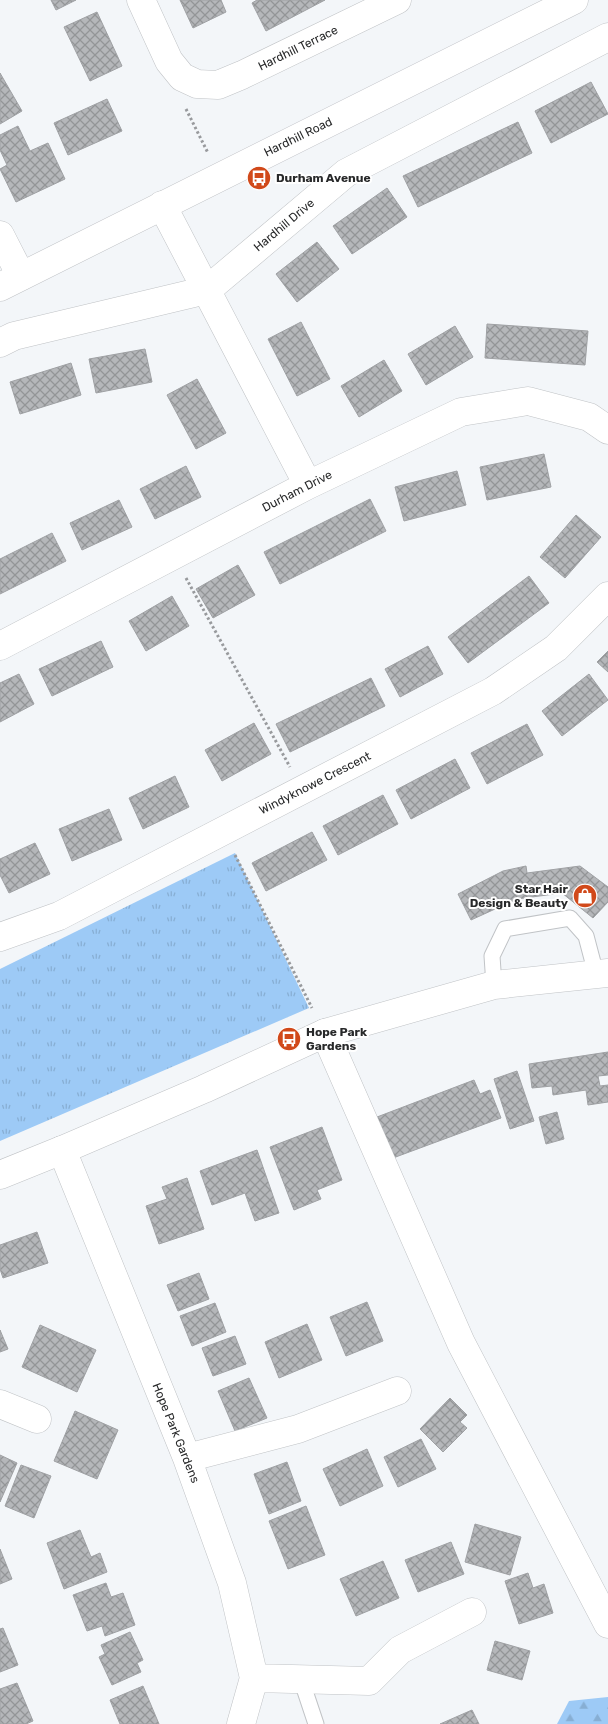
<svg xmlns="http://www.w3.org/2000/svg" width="608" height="1724" viewBox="0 0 608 1724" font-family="Rubik,sans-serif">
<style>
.forest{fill:url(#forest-firs)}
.park{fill:url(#park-tufts)}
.building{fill:url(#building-cross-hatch);stroke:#9fa1a4}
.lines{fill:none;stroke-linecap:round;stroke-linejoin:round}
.lane-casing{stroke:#c0c3c6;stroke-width:17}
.street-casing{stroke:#c0c3c6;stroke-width:29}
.secondary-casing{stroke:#c0c3c6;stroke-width:29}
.primary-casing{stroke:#c0c3c6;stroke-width:29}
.path{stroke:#989a9d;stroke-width:3;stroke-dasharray:2.5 2.5;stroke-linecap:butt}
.lane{stroke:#fff;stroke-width:15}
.street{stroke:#fff;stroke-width:28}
.secondary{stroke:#fff;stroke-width:28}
.primary{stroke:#fff;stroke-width:28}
.labels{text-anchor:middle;stroke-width:4;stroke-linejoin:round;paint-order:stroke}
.street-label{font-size:12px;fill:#28292a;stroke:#fff}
.poi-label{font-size:12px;font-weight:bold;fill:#28292a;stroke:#fff;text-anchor:start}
</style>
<defs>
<pattern id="forest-firs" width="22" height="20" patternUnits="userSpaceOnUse" patternTransform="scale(1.25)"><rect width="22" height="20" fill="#9dcaf6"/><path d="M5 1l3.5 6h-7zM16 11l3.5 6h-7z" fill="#87aed3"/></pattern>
<pattern id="park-tufts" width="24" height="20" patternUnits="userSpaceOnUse" patternTransform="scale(1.25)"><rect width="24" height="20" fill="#9dcaf6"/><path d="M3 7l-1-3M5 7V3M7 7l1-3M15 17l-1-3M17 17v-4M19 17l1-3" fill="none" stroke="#87aed3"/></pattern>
<pattern id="building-cross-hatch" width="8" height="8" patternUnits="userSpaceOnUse" patternTransform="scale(1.25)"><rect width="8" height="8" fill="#b5b7ba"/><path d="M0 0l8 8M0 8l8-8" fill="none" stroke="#939597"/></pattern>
</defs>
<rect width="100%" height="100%" fill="#f3f6f9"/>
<path class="forest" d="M608,1697V1724H557L569,1701Z"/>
<path class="park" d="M235,853L309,1008L0,1141V969Z"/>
<path class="building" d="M51,0H76L56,10Z
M180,0H221L226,12L193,28Z
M257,0H325L266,31L252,3Z
M97,12L122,66L90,81L64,27Z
M0,73L22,111L0,124Z
M591,82L608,114L551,143L535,111Z
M107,99L122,131L68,155L54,123Z
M518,122L532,153L418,207L403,176Z
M18,126L30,151L48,143L65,179L16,202L0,169L7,165L0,150V135Z
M387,188L407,217L352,254L333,226Z
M317,242L339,269L297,302L276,274Z
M301,322L330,379L297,396L268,339Z
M487,324L588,331L585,365L485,358Z
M455,326L473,357L426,385L408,354Z
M145,349L152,382L96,393L89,359Z
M384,360L402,391L359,417L341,386Z
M71,363L81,395L20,414L10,382Z
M197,379L226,433L196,449L167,395Z
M544,454L551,487L487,500L480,467Z
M186,466L201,497L155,519L140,489Z
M457,471L466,505L404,521L395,487Z
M370,499L386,531L280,584L264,552Z
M119,500L132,527L82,550L70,523Z
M576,515L601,537L565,578L540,557Z
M52,533L66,561L0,594V559Z
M238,565L255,595L213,618L196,589Z
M529,576L549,603L468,663L448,637Z
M172,596L189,626L146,651L129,621Z
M101,641L113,667L52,696L39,669Z
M428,646L443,674L400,697L385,669Z
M608,651V672L597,662Z
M19,674L34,704L0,722V683Z
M589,674L608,700L562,736L542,711Z
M371,678L385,706L290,752L276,724Z
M254,723L271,754L222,781L205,750Z
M527,724L543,755L487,784L471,753Z
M455,759L470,788L411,819L396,790Z
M175,776L189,807L143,829L129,798Z
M383,795L398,824L338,855L323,826Z
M109,809L122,840L72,861L59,829Z
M312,832L327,860L266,891L252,863Z
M35,843L50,874L9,893L0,875V859Z
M526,866L527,873L580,866L608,887V902L593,918L562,893L517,899L471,920L458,894L503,871Z
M608,1052V1075L598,1076L600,1086L608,1085V1102L588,1105L586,1090L553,1095L552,1086L532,1088L529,1064Z
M517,1071L534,1121L510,1129L494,1079Z
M474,1080L480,1094L490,1090L501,1118L393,1158L377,1117Z
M557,1112L564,1139L546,1144L539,1117Z
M322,1127L342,1180L317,1190L321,1199L294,1210L270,1147Z
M257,1150L279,1213L255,1221L245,1193L212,1205L200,1171Z
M187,1178L204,1229L159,1244L146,1206L167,1199L162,1187Z
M37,1232L48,1263L3,1278L0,1269V1245Z
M199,1273L209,1299L178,1311L167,1285Z
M367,1302L383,1341L346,1356L330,1317Z
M215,1303L226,1332L192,1346L180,1316Z
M307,1324L322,1360L279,1378L265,1342Z
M40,1325L96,1350L77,1392L22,1367Z
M0,1330L8,1349L0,1352Z
M235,1336L246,1364L213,1376L202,1348Z
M249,1378L267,1418L235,1431L218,1391Z
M450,1398L467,1415L460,1422L467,1428L443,1452L420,1429Z
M75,1411L118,1430L97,1479L54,1461Z
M421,1439L436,1469L398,1487L384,1457Z
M367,1449L383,1486L340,1506L323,1469Z
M0,1455L17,1463L0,1502Z
M287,1462L301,1501L269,1514L254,1474Z
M21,1465L51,1476L34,1518L5,1506Z
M306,1506L325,1555L288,1569L269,1521Z
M475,1524L521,1537L510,1575L465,1562Z
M80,1530L91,1557L100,1553L107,1572L64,1589L47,1543Z
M451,1542L464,1574L418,1592L405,1560Z
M0,1549L12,1579L0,1584Z
M383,1561L399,1598L356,1616L340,1579Z
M528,1573L533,1588L544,1584L553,1613L519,1624L505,1581Z
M106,1583L111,1597L123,1593L135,1625L105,1636L102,1626L87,1631L73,1595Z
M3,1628L18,1665L0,1672V1629Z
M130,1632L143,1660L137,1663L141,1672L112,1685L99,1657L105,1654L101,1645Z
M495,1641L530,1651L522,1680L487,1670Z
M17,1683L33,1721L26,1724H0V1689Z
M143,1686L159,1724H120L110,1700Z
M472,1710L479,1724H440Z"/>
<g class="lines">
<g class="lane-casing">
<path id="lane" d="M494,985L492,956L505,929L570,918L586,936L596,974
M301,1679L316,1724"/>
</g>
<g class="street-casing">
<path id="street" d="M141,0L169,61L182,77L197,84L218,85L242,75L397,0
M162,205L308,485
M0,235L21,276
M0,343L14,336L207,290L346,173L608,37
M0,646L308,485L461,412L528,401L589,417L608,430
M0,937L59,916L493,691L556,648L608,596
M325,1033L461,1343L608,1624
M62,1150L187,1458L232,1583L254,1678L241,1724
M0,1404L37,1419
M187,1458L298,1429L397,1391
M254,1678L369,1681L400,1650L472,1612"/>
</g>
<g class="secondary-casing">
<path id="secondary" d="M0,287L574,0"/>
</g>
<g class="primary-casing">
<path id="primary" d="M0,1175L62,1150L204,1089L325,1033L494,985L608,973"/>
</g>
<path class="path" d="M186,109L208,153
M186,578L290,767
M235,855L312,1008"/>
<use href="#lane" class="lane"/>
<use href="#street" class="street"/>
<use href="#secondary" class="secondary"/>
<use href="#primary" class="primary"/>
</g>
<defs>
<g id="bus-disc" transform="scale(1.25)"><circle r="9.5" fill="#d1491a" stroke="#fff"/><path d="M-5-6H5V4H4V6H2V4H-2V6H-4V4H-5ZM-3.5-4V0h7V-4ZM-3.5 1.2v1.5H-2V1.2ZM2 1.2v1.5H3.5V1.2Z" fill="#fff"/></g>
<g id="shop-disc" transform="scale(1.25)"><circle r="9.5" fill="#d1491a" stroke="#fff"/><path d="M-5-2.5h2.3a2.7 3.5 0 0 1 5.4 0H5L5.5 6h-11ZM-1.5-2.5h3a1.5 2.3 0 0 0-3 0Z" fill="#fff"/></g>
</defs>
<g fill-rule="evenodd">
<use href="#bus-disc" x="259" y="178"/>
<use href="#shop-disc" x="585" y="896"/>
<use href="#bus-disc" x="289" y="1039"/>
</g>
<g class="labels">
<g class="street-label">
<text transform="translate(298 48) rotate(-26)" y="4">Hardhill Terrace</text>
<text transform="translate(298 137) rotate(-26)" y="4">Hardhill Road</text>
<text transform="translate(284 225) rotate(-40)" y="4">Hardhill Drive</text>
<text transform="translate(297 491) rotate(-27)" y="4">Durham Drive</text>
<text transform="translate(315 783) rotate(-27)" y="4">Windyknowe Crescent</text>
<text transform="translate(176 1433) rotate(68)" y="4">Hope Park Gardens</text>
</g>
<g class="poi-label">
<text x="276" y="182">Durham Avenue</text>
<text x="568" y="893" text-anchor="end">Star Hair<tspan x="568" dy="14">Design &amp; Beauty</tspan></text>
<text x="306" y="1036">Hope Park<tspan x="306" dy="14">Gardens</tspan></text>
</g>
</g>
</svg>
